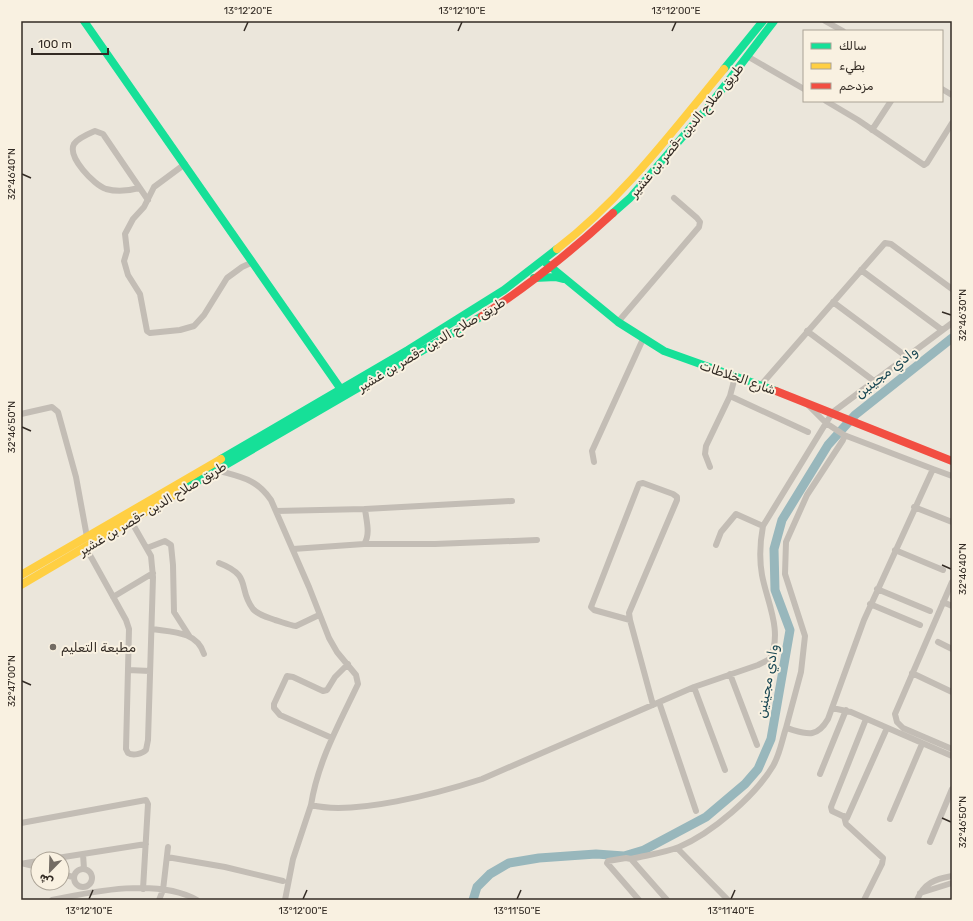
<svg xmlns="http://www.w3.org/2000/svg" width="973" height="921" viewBox="0 0 973 921" font-family="Rubik,'Noto Sans Arabic',sans-serif">
<style>
.lines{fill:none;stroke-linecap:round;stroke-linejoin:round}
.river{stroke:#98b7bc;stroke-width:9}
.street{stroke:#c3bdb5;stroke-width:6}
.fast{stroke:#16e098;stroke-width:8}
.slow{stroke:#ffcf43;stroke-width:8}
.jam{stroke:#f24e42;stroke-width:8}
.ticks{fill:none;stroke:#332b24;stroke-width:1.5}
.poi-dot{fill:#736c64;stroke:#f9f1e1;stroke-width:1.5}
.labels{text-anchor:middle;stroke-width:4;stroke-linejoin:round;paint-order:stroke}
.street-label{font-size:13px;fill:#332b24;stroke:#f9f1e1}
.poi-label{font-size:13px;fill:#332b24;stroke:#f9f1e1;text-anchor:start}
.water-label{font-size:14px;font-style:italic;fill:#1a4854;stroke:#f9f1e1}
.neatline{fill:none;stroke:#332b24;stroke-width:1.5}
.ticks-label{font-size:10px;text-anchor:middle;fill:#332b24}
</style>
<rect width="100%" height="100%" fill="#ebe6db"/>
<g class="lines">
<path class="river" d="M473,900L477,887L490,874L509,863L539,858L596,854L624,856L644,850L706,817L745,784L758,769L771,739L790,630L775,590L774,549L782,520L828,445L855,415L952,338"/>
<path class="street" d="M825,21L843,31
M747,56L804,89
M942,89L952,95
M826,101L858,120L924,165L927,163L952,123
M872,130L891,101
M185,164L154,187L144,207L133,219L125,234L127,251L124,261L128,275L140,294L147,331L150,333L180,330L194,326L204,315L227,278L242,267L253,262
M139,188C128,191 117,192 106,189C94,185 67,157 74,144C78,138 88,134 95,131L103,134L148,200
M861,270L942,330
M833,302L907,357
M618,322L699,227L700,222L697,218L674,198
M807,331L874,381
M761,385L885,243L891,244L952,289
M730,396L808,432
M21,414L52,407L58,412L76,477L87,537
M844,435L933,469
M594,462L592,451L643,339
M710,467L705,454L706,446L730,396L735,377
M216,470C240,477 256,478 271,500L309,587L329,638L337,652L356,675L358,684C339,724 318,761 311,805
M914,507L952,522
M276,511L365,509L512,501
M364,544H435L537,540
M716,545L721,532L736,514L763,526
M86,548L126,620L129,629L126,749L128,753C133,756 142,754 146,750L148,740L153,577L151,556L131,521
M147,548L165,541L171,545L173,565L174,612L190,637
M293,549L364,544C371,535 366,519 365,509
M895,550L943,570
M219,563C253,576 237,588 253,609C258,615 267,617 275,620C282,622 289,625 296,626L319,615
M952,582L895,714L897,722L903,728L952,749
M877,589L930,611
M113,597L153,573
M943,602L952,606
M870,604L920,625
M630,620L594,610L591,607L639,484L643,483L673,494L677,497V500L629,613L630,620L653,705
M152,629C172,632 197,631 204,654
M938,642L952,649
M128,670L150,671
M912,673L952,692
M730,674L757,745
M694,687L725,770
M659,702L696,811
M832,708L851,712L952,756
M866,719L831,807L832,811L847,818L887,728
M786,728L801,672L805,636L785,574L786,542L807,495L843,440L844,435L826,423L833,412L952,323
M332,738L280,715L274,708V704L287,676L293,677L323,691L327,690L335,677L348,664
M820,774L846,710
M844,816L846,824L883,858L882,864L864,900
M890,819L922,744
M21,823L146,800L148,804L143,889
M930,842L952,789
M677,848L728,900
M83,854L84,869
M167,857L225,867L283,881
M51,859L146,844
M631,859L626,858L608,861L607,863L639,900
M21,863L38,867
M26,863L38,861
M74 878a9 9 0 1 1 18 0a9 9 0 1 1-18 0Z
M62,874L73,877
M920,893L952,883
M52,900C94,891 159,878 197,900
M159,900L163,890L168,847
M285,900L293,859L311,805C354,816 439,793 482,779L694,687L758,665L770,659C783,631 767,602 762,575C759,558 760,542 763,526L826,423L806,403
M667,900L631,859C647,855 664,853 679,847C712,833 755,796 773,766C780,754 782,740 786,728C805,733 816,740 828,719L864,620L933,469L952,476
M917,900C924,883 935,879 952,876"/>
<path class="fast" d="M84,21L340,388
M724,69L763,21
M613,213L630,198L710,105L774,21
M546,263L618,322L664,351L776,391
M534,278L556,277L564,279
M221,459L408,350L504,290L557,249
M179,492L482,316"/>
<path class="slow" d="M557,249C623,198 671,133 724,69
M21,575L221,459
M21,585L179,492"/>
<path class="jam" d="M482,316C528,286 572,251 613,213
M776,391L952,461"/>
</g>
<path class="ticks" d="M244,31L248,22M458,31L462,22M672,31L676,22M22,174L31,178M942,312L951,315M22,427L31,431M942,565L951,569M22,681L31,685M942,818L951,822M89,899L93,890M303,899L307,890M517,899L521,890M731,899L735,890"/>
<circle class="poi-dot" cx="53" cy="647" r="4"/>
<g class="labels">
<g class="street-label">
<text transform="translate(686 130) rotate(-50)" y="5">طريق صلاح الدين -قصر بن غشير</text>
<text transform="translate(431 344) rotate(-31)" y="5">طريق صلاح الدين -قصر بن غشير</text>
<text transform="translate(738 377) rotate(19)" y="5">شارع الخلاطات</text>
<text transform="translate(152 508) rotate(-31)" y="5">طريق صلاح الدين -قصر بن غشير</text>
</g>
<g class="poi-label">
<text x="61" y="652">مطبعة التعليم</text>
</g>
<g class="water-label">
<text transform="translate(886 372) rotate(-38)" y="5">وادي مجينين</text>
<text transform="translate(767 681) rotate(-80)" y="5">وادي مجينين</text>
</g>
</g>
<rect width="973" height="921" fill="none" stroke="#f9f1e1" stroke-width="44"/>
<rect x="803" y="30" width="140" height="72" fill="#f9f1e1" stroke="#aaa295"/>
<rect x="811" y="43" width="20" height="6" fill="#16e098" stroke="#aaa295"/>
<text x="839" y="50" font-size="12" fill="#332b24">سالك</text>
<rect x="811" y="63" width="20" height="6" fill="#ffcf43" stroke="#aaa295"/>
<text x="839" y="70" font-size="12" fill="#332b24">بطيء</text>
<rect x="811" y="83" width="20" height="6" fill="#f24e42" stroke="#aaa295"/>
<text x="839" y="90" font-size="12" fill="#332b24">مزدحم</text>
<g transform="translate(50 871) rotate(203)"><circle r="19" fill="#f9f1e1" stroke="#aaa295"/>
<path d="M0-3L7 15L0 10L-7 15Z" fill="#736c64"/>
<text y="-6" font-size="11" font-weight="bold" text-anchor="middle" fill="#332b24">ش</text>
</g>
<path d="M32 48v6h76v-6" fill="none" stroke="#332b24" stroke-width="2"/>
<text x="38" y="48" font-size="12" fill="#332b24" stroke="#f9f1e1" stroke-width="3" paint-order="stroke">100 m</text>
<rect x="22" y="22" width="929" height="877" class="neatline"/>
<g class="ticks-label">
<text x="248" y="14">13°12'20"E</text>
<text x="462" y="14">13°12'10"E</text>
<text x="676" y="14">13°12'00"E</text>
<text transform="translate(11 174) rotate(-90)" y="4">32°46'40"N</text>
<text transform="translate(962 315) rotate(-90)" y="4">32°46'30"N</text>
<text transform="translate(11 427) rotate(-90)" y="4">32°46'50"N</text>
<text transform="translate(962 569) rotate(-90)" y="4">32°46'40"N</text>
<text transform="translate(11 681) rotate(-90)" y="4">32°47'00"N</text>
<text transform="translate(962 822) rotate(-90)" y="4">32°46'50"N</text>
<text x="89" y="914">13°12'10"E</text>
<text x="303" y="914">13°12'00"E</text>
<text x="517" y="914">13°11'50"E</text>
<text x="731" y="914">13°11'40"E</text>
</g>
</svg>
